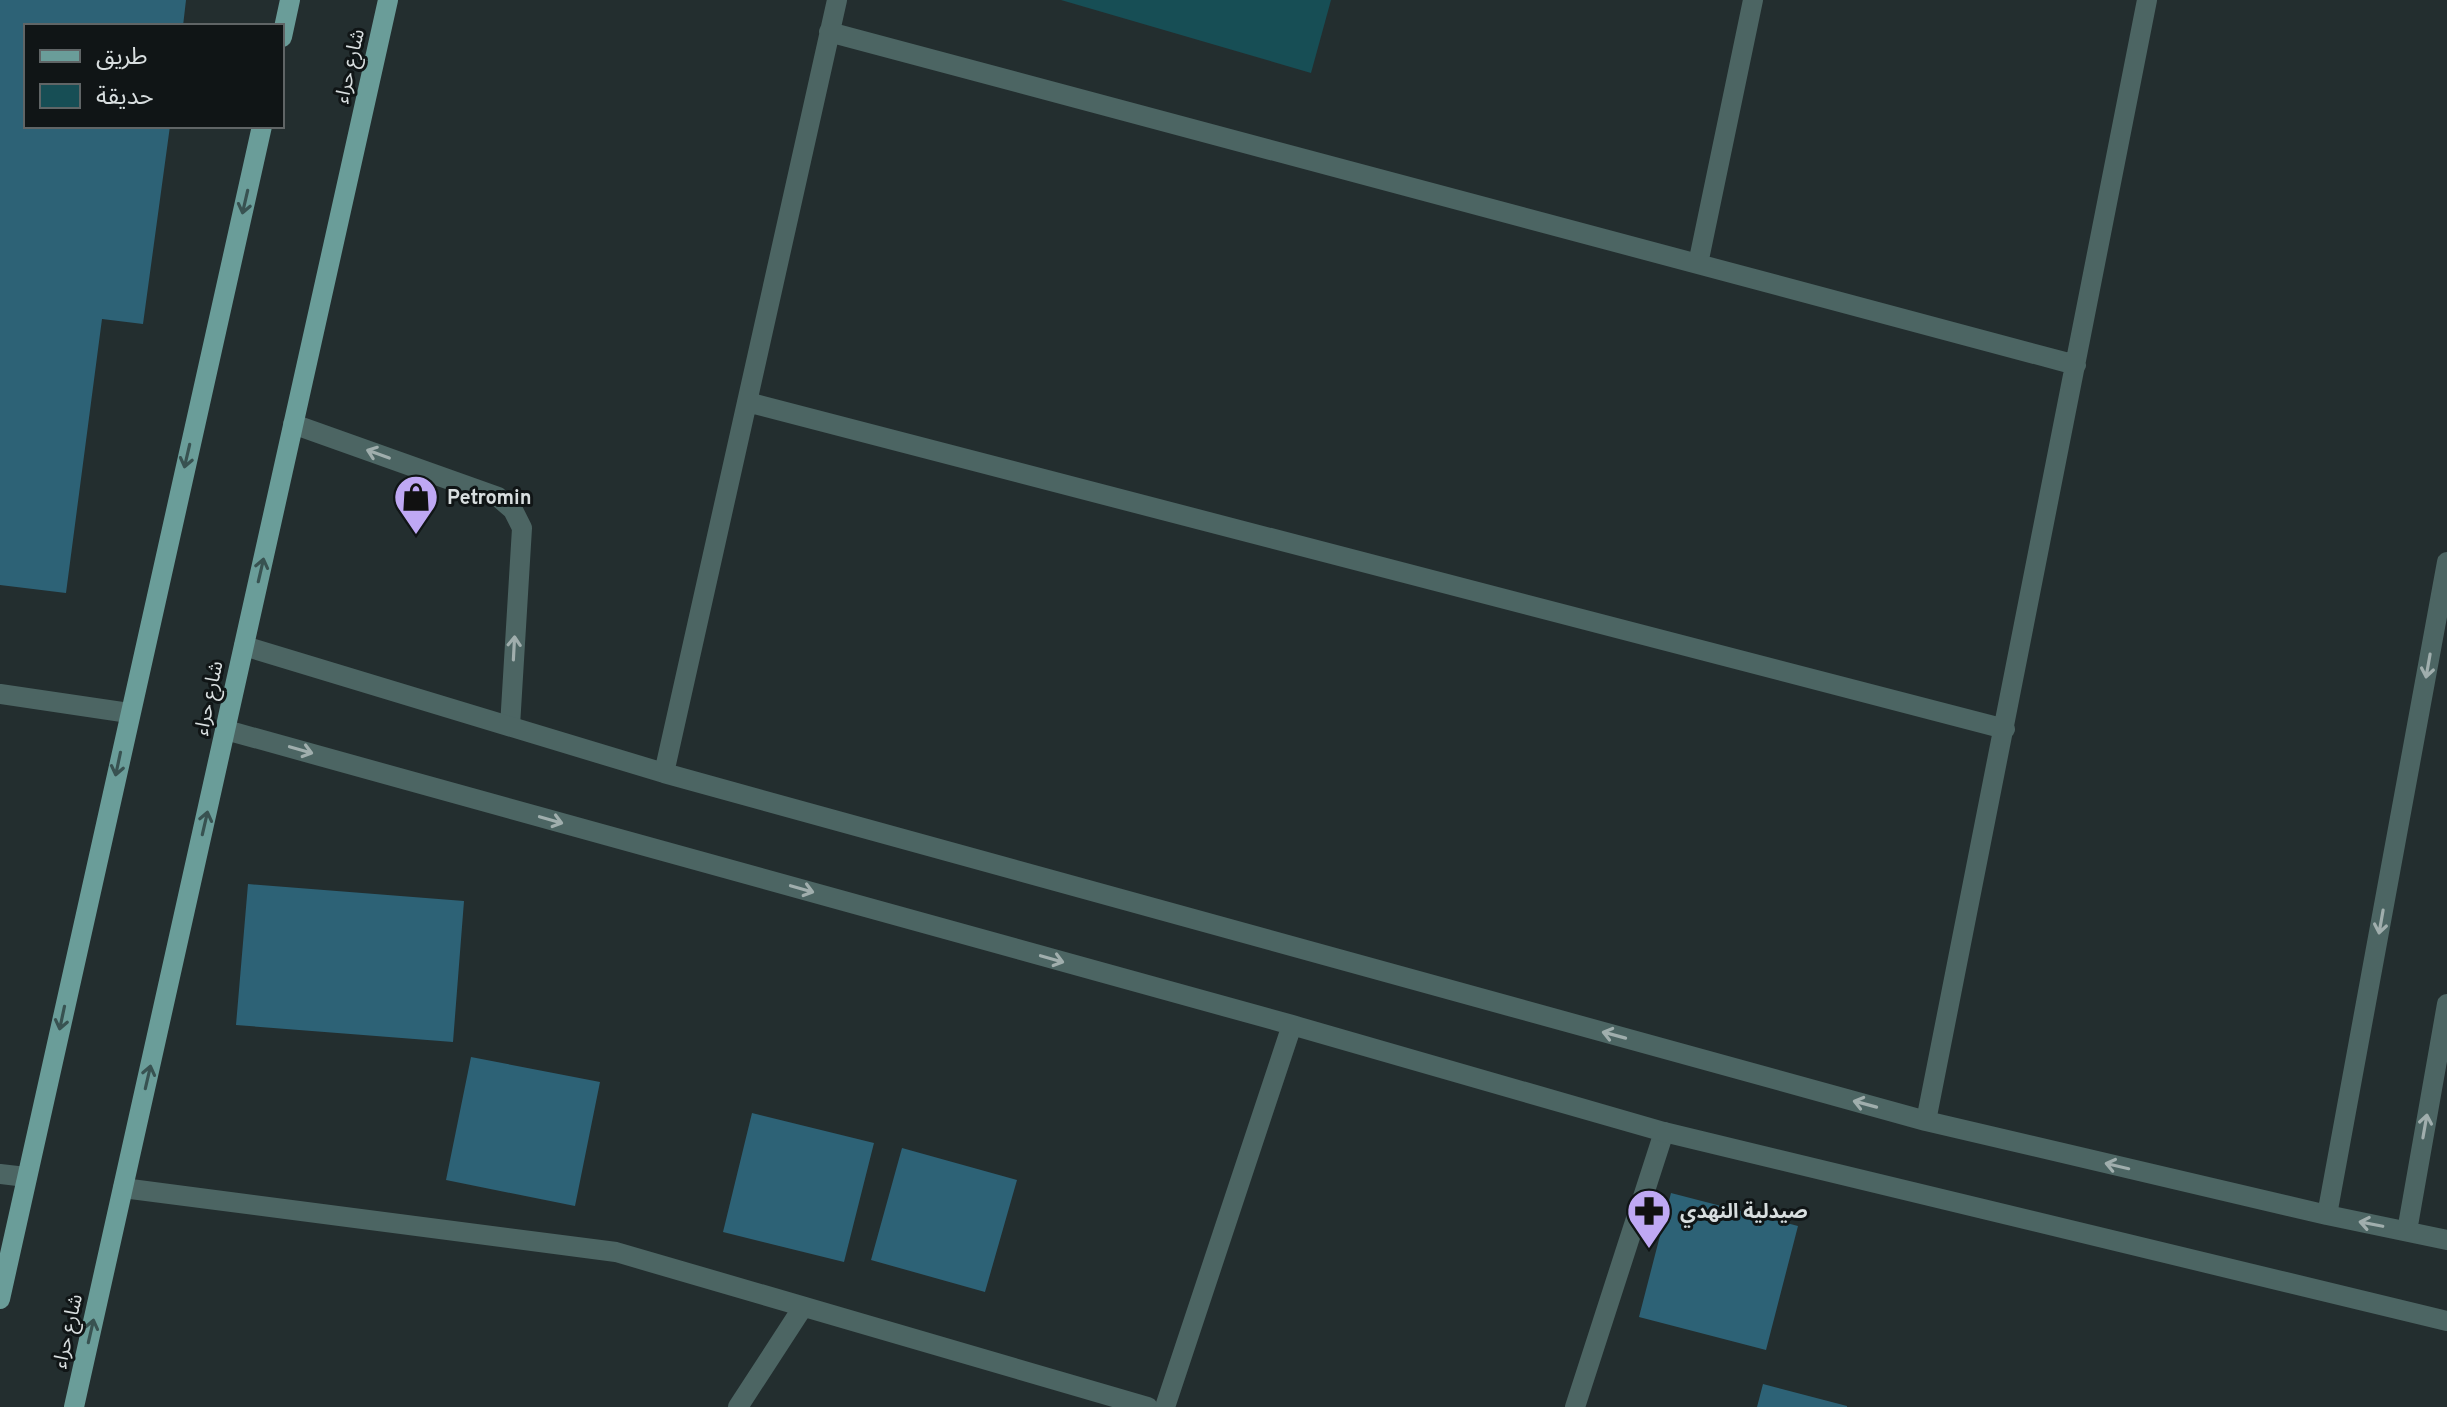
<svg xmlns="http://www.w3.org/2000/svg" width="2447" height="1407" viewBox="0 0 2447 1407" font-family="Overpass,'Noto Sans Arabic',sans-serif">
<style>
.green{fill:#174e55}
.building{fill:#2d6276}
.lines{fill:none;stroke-linecap:round;stroke-linejoin:round}
.lane{stroke:#4c6563;stroke-width:20}
.street{stroke:#4c6563;stroke-width:20}
.primary{stroke:#6a9d99;stroke-width:20}
.oneway{stroke:#385251}
.oneway2{stroke:#a0aead}
.labels{text-anchor:middle;stroke-width:6;stroke-linejoin:round;paint-order:stroke}
.street-label{font-size:20px;fill:#d8dedf;stroke:#101516}
.poi-label{font-size:20px;font-weight:bold;fill:#d8dedf;stroke:#101516;text-anchor:start}
</style>
<rect width="100%" height="100%" fill="#232e2f"/>
<path class="green" d="M1061,0H1331L1311,73Z"/>
<path class="building" d="M0,0H186L183,26H26V126H170L143,324L102,319L66,593L0,585Z
M248,884L464,901L453,1042L236,1025Z
M471,1057L600,1082L575,1206L446,1180Z
M752,1113L874,1143L844,1262L723,1232Z
M902,1148L1017,1180L985,1292L871,1260Z
M1671,1193L1798,1226L1766,1350L1639,1317Z
M1763,1384L1847,1406V1407H1757Z"/>
<g class="lines">
<path class="lane" d="M293,424L498,497L513,510L522,528L510,726
M123,1188L616,1252L1148,1407
M738,1407L803,1307
M1575,1407L1664,1132"/>
<path class="street" d="M829,32L2076,365
M1698,264L1753,0
M747,402L2005,729
M244,646L664,773L1926,1121L2327,1215L2447,1240
M0,694L129,713
M226,730L1292,1025L1664,1132L2447,1321
M664,773L837,0
M1926,1121L2147,0
M0,1174L26,1177
M2327,1215L2447,562
M2407,1231L2447,1004
M1165,1407L1292,1025"/>
<path class="primary" d="M282,37L290,0
M0,1299L262,126
M74,1407L388,0"/>
</g>
<defs><path id="oneway-shaft" d="M-6 0H5M1.5-3L5.5 0L1.5 3" fill="none" stroke-width="1.6" stroke-linecap="round" stroke-linejoin="round" transform="scale(2)"/></defs>
<g class="oneway">
<use href="#oneway-shaft" transform="translate(245 202) rotate(103)"/>
<use href="#oneway-shaft" transform="translate(187 456) rotate(103)"/>
<use href="#oneway-shaft" transform="translate(261 570) rotate(-77)"/>
<use href="#oneway-shaft" transform="translate(118 764) rotate(102)"/>
<use href="#oneway-shaft" transform="translate(205 823) rotate(-77)"/>
<use href="#oneway-shaft" transform="translate(62 1018) rotate(102)"/>
<use href="#oneway-shaft" transform="translate(148 1077) rotate(-77)"/>
<use href="#oneway-shaft" transform="translate(91 1331) rotate(-77)"/>
</g>
<g class="oneway2">
<use href="#oneway-shaft" transform="translate(378 454) rotate(-160)"/>
<use href="#oneway-shaft" transform="translate(514 648) rotate(-87)"/>
<use href="#oneway-shaft" transform="translate(2428 666) rotate(100)"/>
<use href="#oneway-shaft" transform="translate(301 750) rotate(16)"/>
<use href="#oneway-shaft" transform="translate(551 820) rotate(16)"/>
<use href="#oneway-shaft" transform="translate(802 889) rotate(16)"/>
<use href="#oneway-shaft" transform="translate(2381 922) rotate(100)"/>
<use href="#oneway-shaft" transform="translate(1052 959) rotate(16)"/>
<use href="#oneway-shaft" transform="translate(1614 1035) rotate(-165)"/>
<use href="#oneway-shaft" transform="translate(1865 1104) rotate(-165)"/>
<use href="#oneway-shaft" transform="translate(2425 1126) rotate(-80)"/>
<use href="#oneway-shaft" transform="translate(2117 1166) rotate(-167)"/>
<use href="#oneway-shaft" transform="translate(2371 1224) rotate(-169)"/>
</g>
<defs>
<g id="shop-pin" transform="scale(2.3)"><path d="M0 17L-7.5 6A9.5 9.5 0 1 1 7.5 6Z" fill="#bfa8f4" stroke="#101516"/><path d="M-5-2.5h2.3a2.7 3.5 0 0 1 5.4 0H5L5.5 6h-11ZM-1.5-2.5h3a1.5 2.3 0 0 0-3 0Z" fill="#111"/></g>
<g id="pharmacy-pin" transform="scale(2.3)"><path d="M0 17L-7.5 6A9.5 9.5 0 1 1 7.5 6Z" fill="#bfa8f4" stroke="#101516"/><path d="M-2-6h4v4h4v4h-4v4h-4v-4h-4v-4h4Z" fill="#111"/></g>
</defs>
<g fill-rule="evenodd">
<use href="#shop-pin" x="416" y="497"/>
<use href="#pharmacy-pin" x="1649" y="1211"/>
</g>
<g class="labels">
<g class="street-label">
<text transform="translate(349 66) rotate(-77)" y="7">شارع حراء</text>
<text transform="translate(208 698) rotate(-78)" y="7">شارع حراء</text>
<text transform="translate(67 1331) rotate(-77)" y="7">شارع حراء</text>
</g>
<g class="poi-label">
<text x="447" y="504">Petromin</text>
<text x="1680" y="1218">صيدلية النهدي</text>
</g>
</g>
<rect x="24" y="24" width="260" height="104" fill="#101516" stroke="#606566" stroke-width="2"/>
<rect x="40" y="50" width="40" height="12" fill="#6a9d99" stroke="#606566" stroke-width="2"/>
<text x="96" y="64" font-size="24" fill="#d8dedf">طريق</text>
<rect x="40" y="84" width="40" height="24" fill="#174e55" stroke="#606566" stroke-width="2"/>
<text x="96" y="104" font-size="24" fill="#d8dedf">حديقة</text>
</svg>
